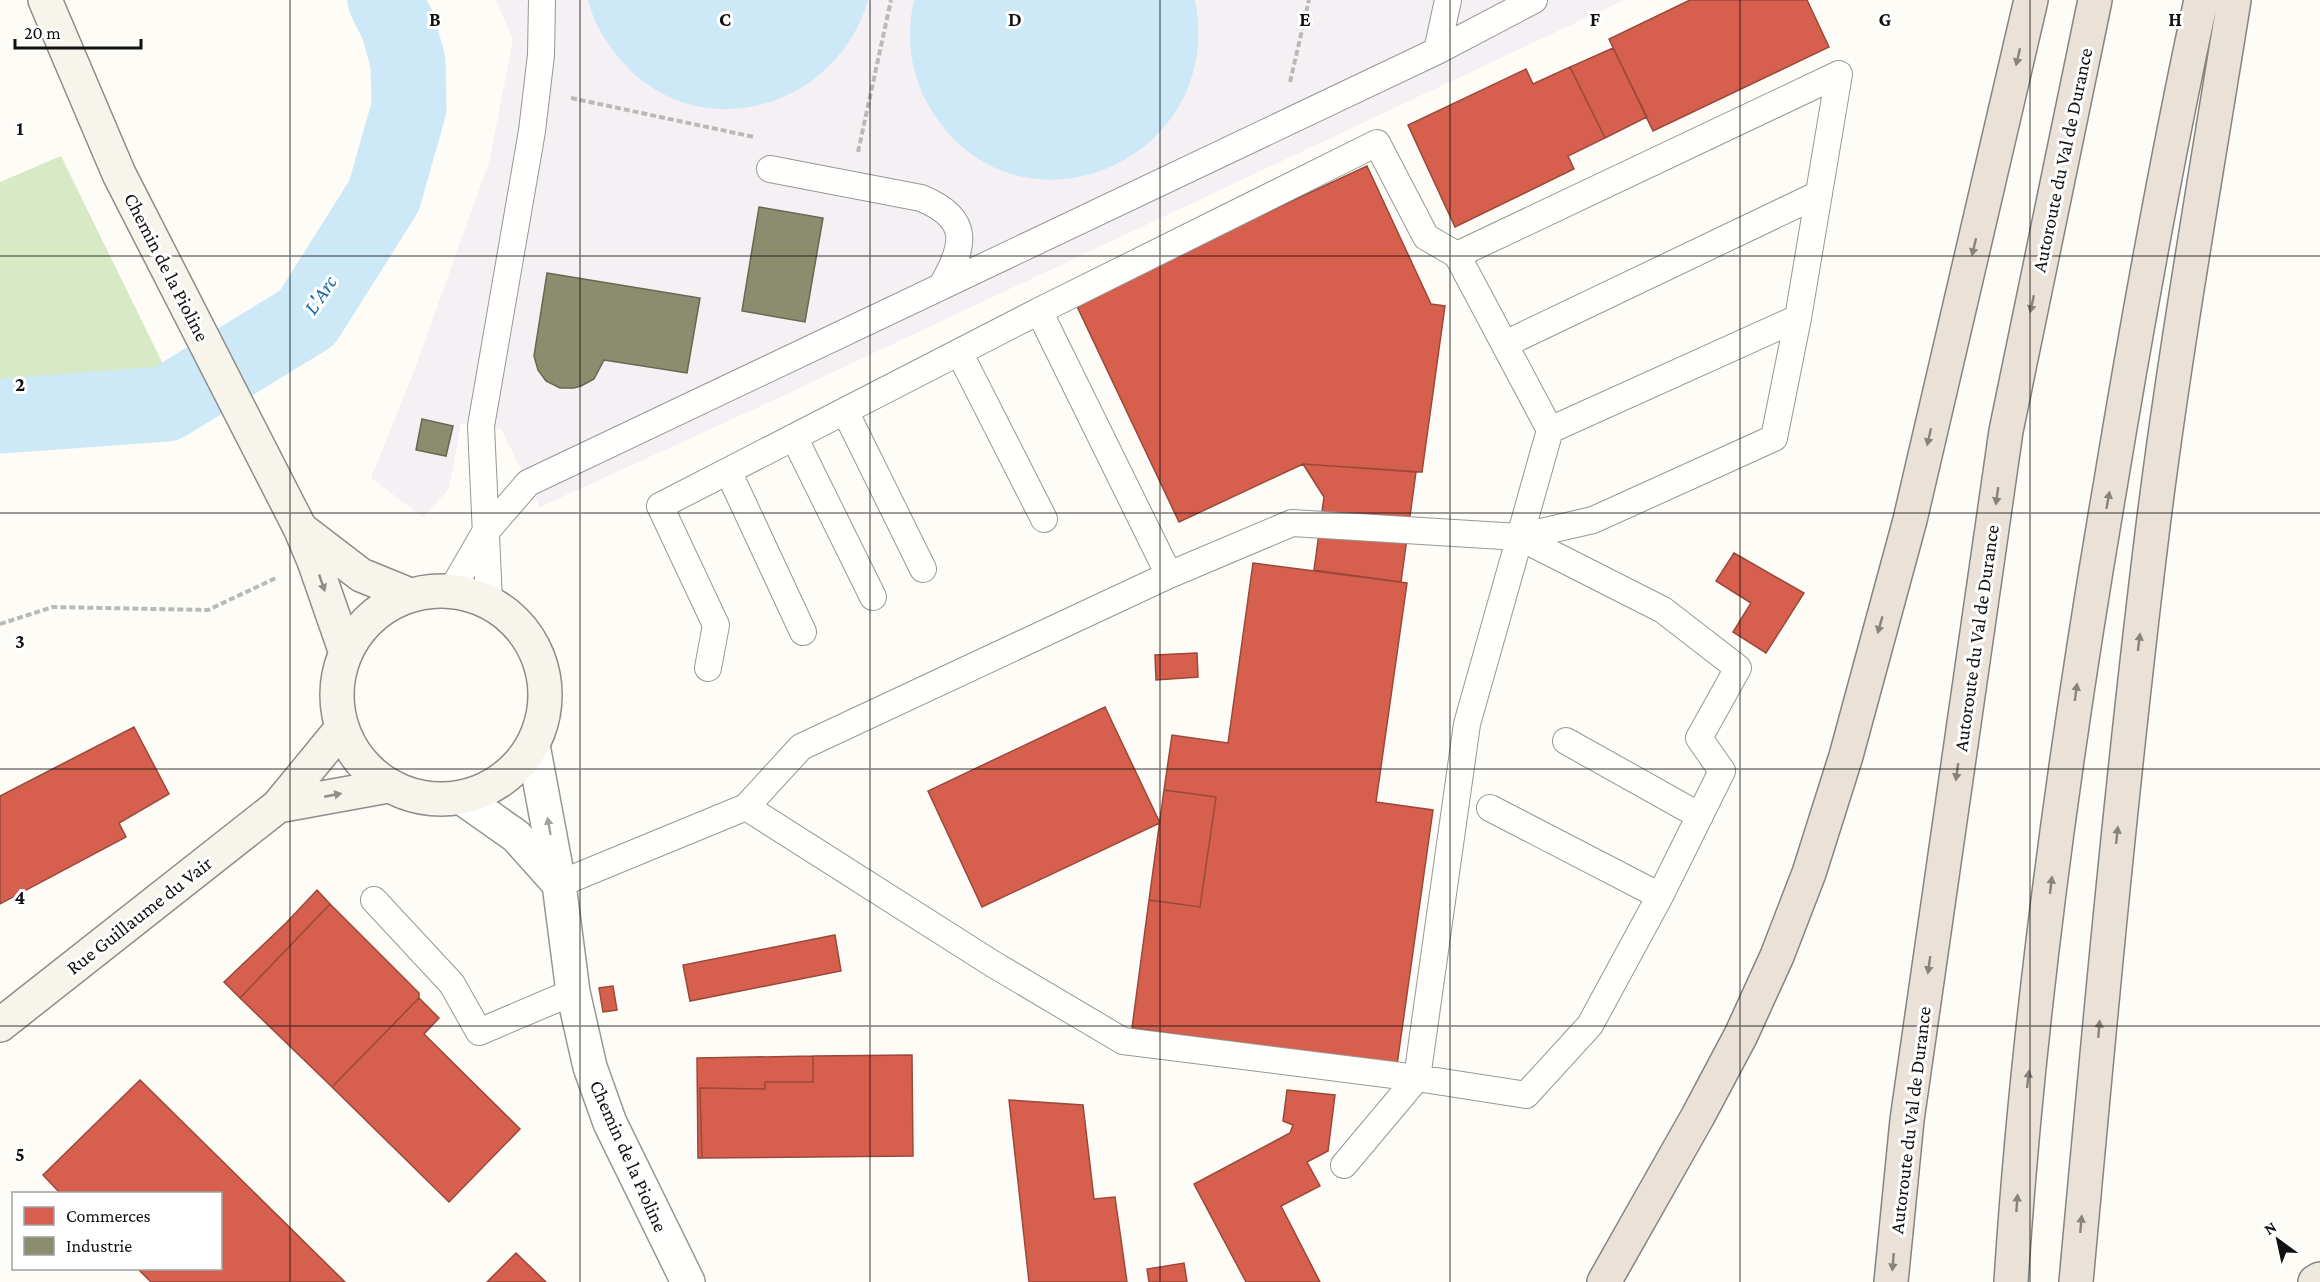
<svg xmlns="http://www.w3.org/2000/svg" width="2320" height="1282" viewBox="0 0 2320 1282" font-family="'Crimson Pro',serif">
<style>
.industrial{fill:#f5f0f3}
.forest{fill:#d8eac5}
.water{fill:#cde8f7}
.shops{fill:#d6604d;stroke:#9b483b;stroke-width:1.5}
.industry{fill:#8c8c6e;stroke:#676752;stroke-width:1.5}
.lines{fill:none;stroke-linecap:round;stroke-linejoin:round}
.river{stroke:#cde8f7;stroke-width:75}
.lane-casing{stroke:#979795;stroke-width:28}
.street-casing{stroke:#979795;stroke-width:36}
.secondary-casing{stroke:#8e8d8b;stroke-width:36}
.primary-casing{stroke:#858482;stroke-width:36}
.highway-casing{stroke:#858482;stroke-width:36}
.path{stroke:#b9b9b8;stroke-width:4;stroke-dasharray:6 3;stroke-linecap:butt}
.lane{stroke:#fffffe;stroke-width:26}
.street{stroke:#fffffe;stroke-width:33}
.secondary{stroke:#f6f4eb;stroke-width:33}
.primary{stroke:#ede9dc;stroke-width:33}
.highway{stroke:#eae1d8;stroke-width:33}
.oneway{fill:#88837e}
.oneway2{fill:#8f8e89}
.oneway3{fill:#a0a09f}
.grid{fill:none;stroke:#111;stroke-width:1.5;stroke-opacity:0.55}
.labels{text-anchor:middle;stroke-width:6;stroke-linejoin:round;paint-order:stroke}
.street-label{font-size:20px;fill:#111;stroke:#fff}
.water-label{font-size:21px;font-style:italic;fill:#1768a6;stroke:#fff}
.grid-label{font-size:20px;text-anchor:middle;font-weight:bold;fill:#111;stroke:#fff;stroke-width:6;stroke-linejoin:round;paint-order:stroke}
</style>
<rect width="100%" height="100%" fill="#fdfcf7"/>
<path class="industrial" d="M496,0H1624L761,406L540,507L501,429L461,423L449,489L423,517L371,478L413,374L489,162L513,40Z"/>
<path class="forest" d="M61,156L185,409L0,445V182Z"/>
<path class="water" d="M588,0H868C838,105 706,148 627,67C609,48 594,25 588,0Z
M914,0H1195C1227,160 1021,249 933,113C911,79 905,39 914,0Z"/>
<path class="shops" d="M1690,0H1807L1829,47L1653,131L1609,39Z
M1613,48L1647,117L1605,138L1570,67Z
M1570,67L1605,138L1568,156L1574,169L1455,227L1408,125L1526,69L1533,84Z
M1367,166L1431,304L1445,306L1422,472L1303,464L1179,522L1075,302Z
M1303,464L1416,472L1401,582L1314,570L1324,497Z
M1734,553L1804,593L1766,653L1733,632L1751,603L1716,581Z
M1253,563L1407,583L1376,802L1433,810L1397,1065L1132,1028L1149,900L1200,907L1216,797L1164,790L1172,735L1228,743Z
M1197,653L1198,677L1156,680L1155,655Z
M1105,707L1160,823L982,907L928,791Z
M134,727L169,794L119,823L126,837L0,904V796Z
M1164,790L1216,797L1200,907L1149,900Z
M317,890L330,904L240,998L224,982L286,923Z
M330,904L419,993V998L332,1087L240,998Z
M835,935L841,971L690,1001L683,965Z
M613,986L617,1010L603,1012L599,988Z
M419,998L439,1018L424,1034L520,1129L449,1202L332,1087Z
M912,1055L913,1156L702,1158L700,1088L765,1089V1082H813V1056Z
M813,1056V1082H765V1089L700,1088L702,1158H698L697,1058Z
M140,1080L345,1282H151L137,1268H220V1194H61L43,1175Z
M1287,1090L1335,1095L1328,1151L1307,1162L1320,1186L1281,1206L1320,1282H1246L1194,1184L1290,1133L1293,1125L1283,1121Z
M1009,1100L1083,1105L1094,1199L1115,1197L1127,1282H1029Z
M516,1253L546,1282H487Z
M1184,1263L1187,1282H1149L1147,1269Z"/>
<path class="industry" d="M759,207L823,218L805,322L742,311Z
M547,273L700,298L687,373L604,360L594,379L581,386L574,388H560L546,381L538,370L534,356Z
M422,419L453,426L446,456L416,450Z"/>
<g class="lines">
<path class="river" d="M0,416L166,404L307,318L384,196L409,108L408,62L398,26L385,0"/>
<g class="lane-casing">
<path id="lane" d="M1437,51L1448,0
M770,169L921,198C972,219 965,246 941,287
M1505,344L1819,194
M959,352L1044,519
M845,411L923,569
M1550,430L1798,318
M794,437L873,597
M728,471L803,632
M1169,575L1039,311L1377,143L1426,237L1457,255
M451,591L484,534L528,483L1437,51L1534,0
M489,601L481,426L532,131L541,55L542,0
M708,668L716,625L660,506L1039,311
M1566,741L1700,816
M746,807L993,964L1123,1041L1417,1078L1344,1165
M1490,808L1660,896
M559,884L746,807L801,747L1169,575L1292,523L1519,537L1593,520L1774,438L1798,318L1839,74L1457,255L1550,430L1467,724L1417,1078L1526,1095L1590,1025L1660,896L1722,771L1699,738L1738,668L1663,610L1519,537
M374,900L452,984L479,1032L573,992"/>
</g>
<g class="street-casing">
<path id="street" d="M533,745L559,884L573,992L590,1067L610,1123L688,1282
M462,798L516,836L559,884"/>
</g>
<g class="secondary-casing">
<path id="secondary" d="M45,0L119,174L300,528L314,561L346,653
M301,529L361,575L410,595
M337 695a104 104 0 1 1 208 0a104 104 0 1 1-208 0Z
M278,806L388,786
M0,1025L278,806L342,728"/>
</g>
<g class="primary-casing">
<path id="primary" d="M2315,1282L2320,1279"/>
</g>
<g class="highway-casing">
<path id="highway" d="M1604,1282L1698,1116L1741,1035L1777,956L1809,873L1846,756L1910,520L2031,0
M1891,1282L1907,1120L2006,431L2095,0
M2011,1282C2028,1016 2065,750 2110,487C2137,324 2166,162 2201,0
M2076,1282C2099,1030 2122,778 2153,526C2175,350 2206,175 2234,0"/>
</g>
<path class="path" d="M1290,82L1309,0
M571,98L754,137
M858,152L891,0
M0,624L53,607L208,610L278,577"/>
<use href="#lane" class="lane"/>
<use href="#street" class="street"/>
<use href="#secondary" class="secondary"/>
<use href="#primary" class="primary"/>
<use href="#highway" class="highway"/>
</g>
<defs><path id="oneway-solid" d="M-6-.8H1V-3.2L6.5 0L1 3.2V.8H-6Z" transform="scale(1.5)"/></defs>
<g class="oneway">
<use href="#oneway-solid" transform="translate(2018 57) rotate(103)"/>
<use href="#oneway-solid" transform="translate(1974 247) rotate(103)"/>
<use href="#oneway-solid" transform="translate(2032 304) rotate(102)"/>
<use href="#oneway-solid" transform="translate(1929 437) rotate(103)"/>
<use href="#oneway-solid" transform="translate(1997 496) rotate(98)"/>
<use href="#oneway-solid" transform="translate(2108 500) rotate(-80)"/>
<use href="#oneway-solid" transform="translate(1880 625) rotate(106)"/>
<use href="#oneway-solid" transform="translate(2139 642) rotate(-83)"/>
<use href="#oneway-solid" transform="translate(2076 692) rotate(-82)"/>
<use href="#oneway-solid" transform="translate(1957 772) rotate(98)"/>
<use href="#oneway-solid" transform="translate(2117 835) rotate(-84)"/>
<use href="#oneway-solid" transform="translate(2051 885) rotate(-83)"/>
<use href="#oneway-solid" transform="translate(1929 965) rotate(98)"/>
<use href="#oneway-solid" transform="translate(2099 1029) rotate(-85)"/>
<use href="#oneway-solid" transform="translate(2028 1079) rotate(-84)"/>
<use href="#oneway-solid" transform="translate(2017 1203) rotate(-86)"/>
<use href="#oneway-solid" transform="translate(2081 1224) rotate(-85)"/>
<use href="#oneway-solid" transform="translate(1893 1262) rotate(95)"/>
</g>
<g class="oneway2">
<use href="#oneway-solid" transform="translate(322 583) rotate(71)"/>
<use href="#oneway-solid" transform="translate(333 795) rotate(-11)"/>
</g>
<use class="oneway3" href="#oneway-solid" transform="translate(549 826) rotate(-100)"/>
<path class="grid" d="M290,0V1282M580,0V1282M870,0V1282M1160,0V1282M1450,0V1282M1740,0V1282M2030,0V1282M0,256H2320M0,513H2320M0,769H2320M0,1026H2320"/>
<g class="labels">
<g class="street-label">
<text transform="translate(2062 160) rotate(-78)" y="7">Autoroute du Val de Durance</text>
<text transform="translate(167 267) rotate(63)" y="7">Chemin de la Pioline</text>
<text transform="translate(1976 638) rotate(-82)" y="7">Autoroute du Val de Durance</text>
<text transform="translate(139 915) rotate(-38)" y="7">Rue Guillaume du Vair</text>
<text transform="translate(1910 1120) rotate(-83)" y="7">Autoroute du Val de Durance</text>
<text transform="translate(629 1156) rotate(66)" y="7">Chemin de la Pioline</text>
</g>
<g class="water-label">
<text transform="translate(320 295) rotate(-56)" y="7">L'Arc</text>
</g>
</g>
<g class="grid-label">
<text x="435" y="26">B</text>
<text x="725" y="26">C</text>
<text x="1015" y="26">D</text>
<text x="1305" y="26">E</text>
<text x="1595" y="26">F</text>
<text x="1885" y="26">G</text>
<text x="2175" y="26">H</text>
<text x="20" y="135">1</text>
<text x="20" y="391">2</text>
<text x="20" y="648">3</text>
<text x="20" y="904">4</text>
<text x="20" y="1161">5</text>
</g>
<rect x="12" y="1192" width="210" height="78" fill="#ffffff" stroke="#a0a0a0" stroke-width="1.5"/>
<rect x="24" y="1207" width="30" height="18" fill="#d6604d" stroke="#a0a0a0" stroke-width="1.5"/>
<text x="66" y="1222" font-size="18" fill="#111111">Commerces</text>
<rect x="24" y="1237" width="30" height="18" fill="#8c8c6e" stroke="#a0a0a0" stroke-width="1.5"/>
<text x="66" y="1252" font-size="18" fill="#111111">Industrie</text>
<g transform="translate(2278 1240) rotate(327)" stroke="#ffffff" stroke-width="4.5" paint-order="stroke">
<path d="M0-4.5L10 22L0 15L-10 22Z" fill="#111111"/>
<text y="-9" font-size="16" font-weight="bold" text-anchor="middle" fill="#111111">N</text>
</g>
<path d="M15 39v9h126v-9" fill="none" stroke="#111111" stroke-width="3"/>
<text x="24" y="39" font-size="18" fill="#111111" stroke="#ffffff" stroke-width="4.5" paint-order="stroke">20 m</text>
</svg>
